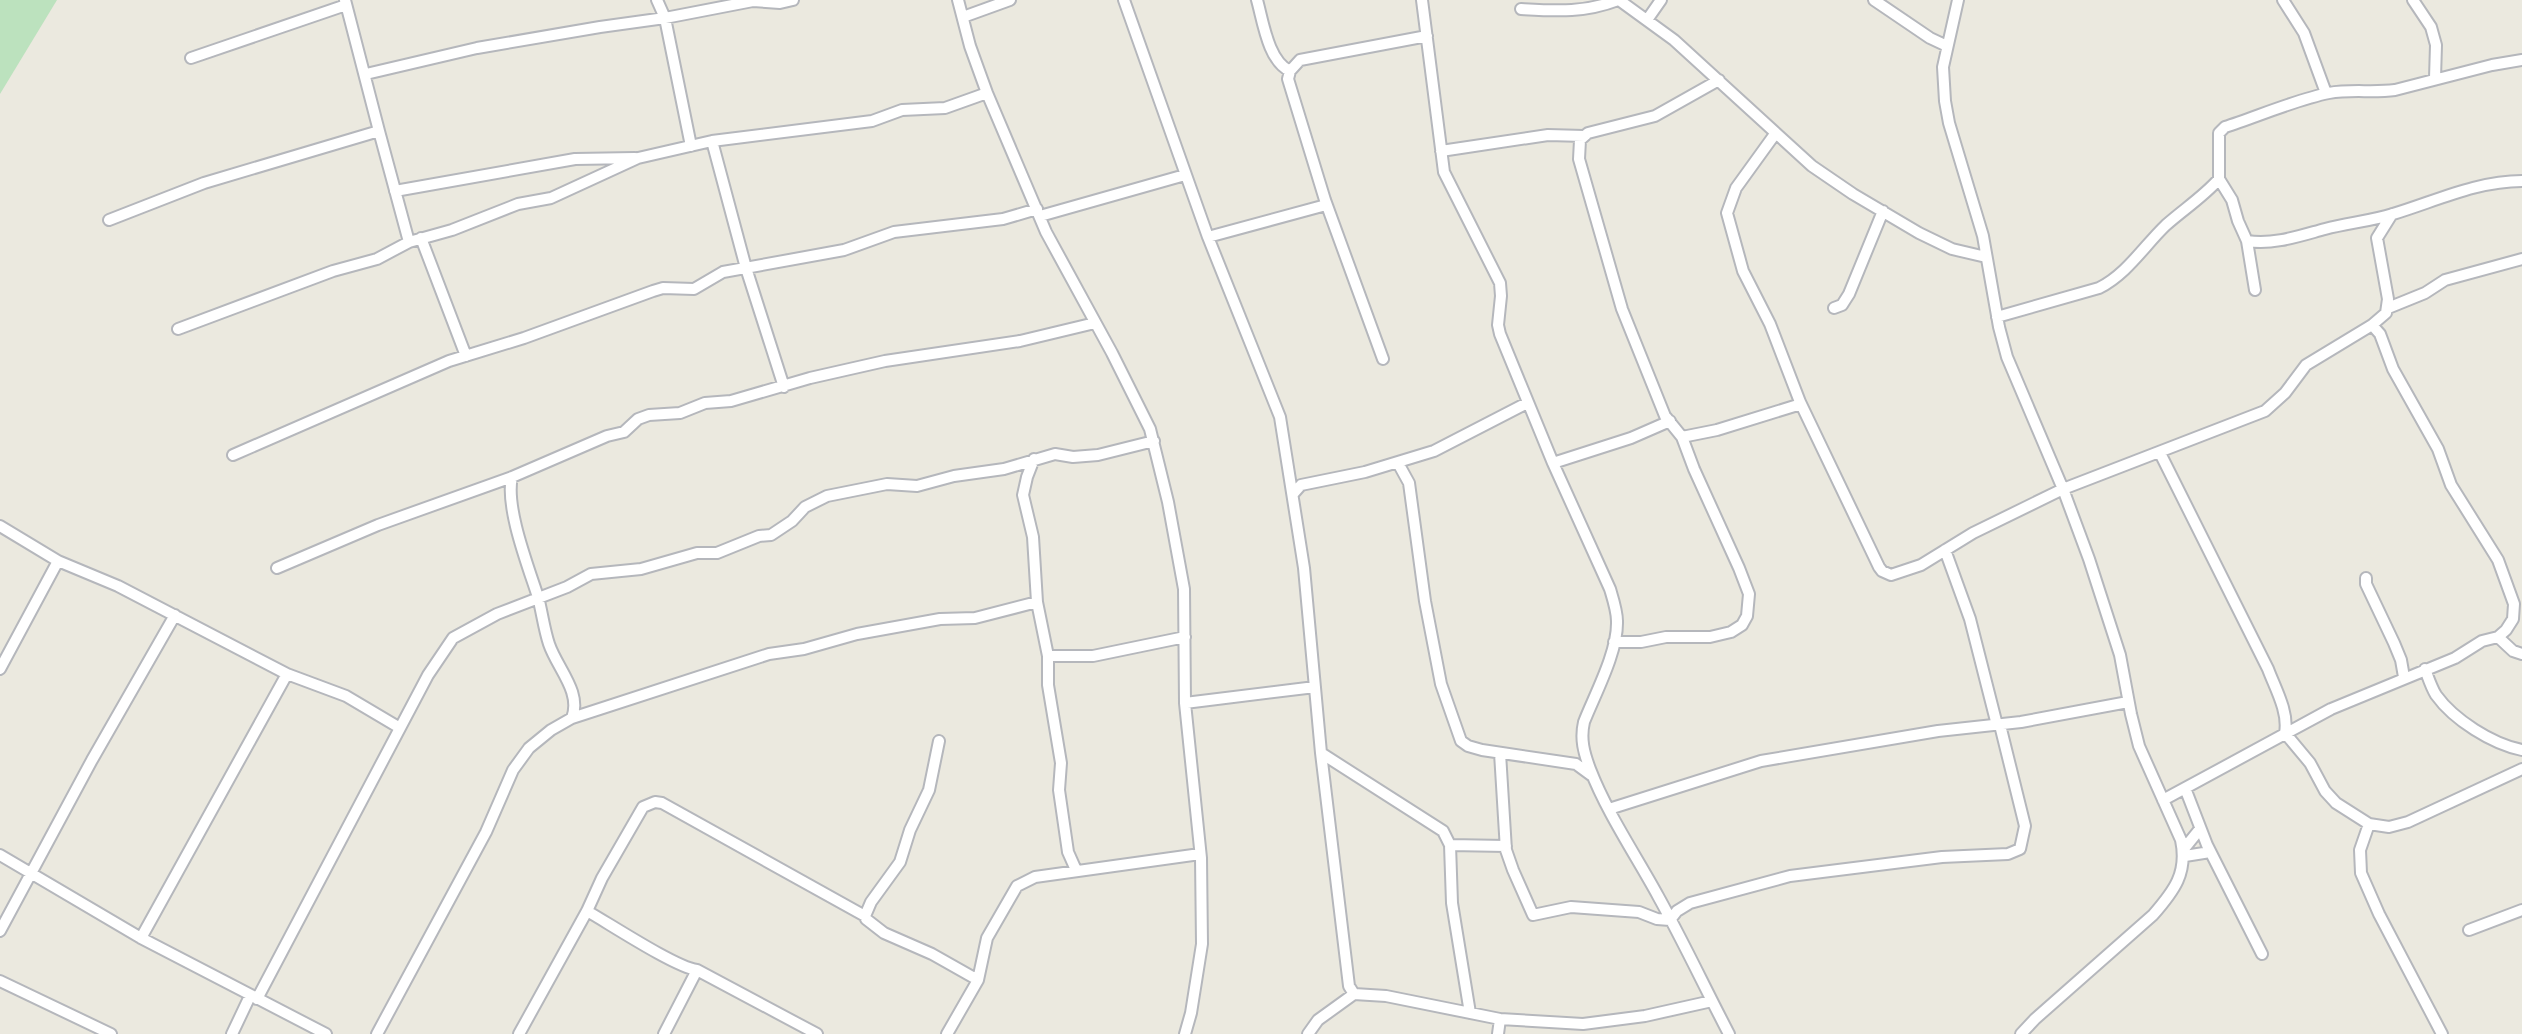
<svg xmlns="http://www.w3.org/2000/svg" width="2522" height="1034" viewBox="0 0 2522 1034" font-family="Karla,sans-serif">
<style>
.green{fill:#bce2be}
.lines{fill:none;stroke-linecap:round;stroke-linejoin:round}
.minor-casing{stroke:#b5b7bc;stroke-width:14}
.minor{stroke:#fff;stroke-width:10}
</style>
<rect width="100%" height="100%" fill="#ebe9df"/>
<path class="green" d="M0,0H57L0,94Z"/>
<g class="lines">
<g class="minor-casing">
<path id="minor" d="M345,0L379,131
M657,0L665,18L691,146
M958,0L970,46L987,93L1046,232L1112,353L1150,429L1168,502L1184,589L1185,703L1201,858L1202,944L1191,1013L1185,1034
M1124,0L1208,237L1280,417L1304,568L1321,753L1349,986L1354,994L1386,996L1500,1019L1583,1024L1645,1016L1712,1001
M1257,0C1263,21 1268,61 1290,71
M1422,0L1444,172L1500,283L1501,296L1498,325L1500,334L1553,463L1610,589C1613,599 1617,611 1617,621C1618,652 1595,694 1584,722C1580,739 1584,753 1590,769C1607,813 1635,854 1658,896C1683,941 1705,988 1729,1034
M1619,0L1674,40L1812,166L1853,194L1919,233L1952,249L1986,257
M1874,0L1930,38L1947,46
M1958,0L1943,67L1945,101L1949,123L1983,236L1999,327L2007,357L2063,489L2089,559L2120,655L2131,714L2139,746L2181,840C2188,873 2174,891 2153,915L2035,1019L2021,1034
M2283,0L2304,33L2326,93
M2413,0L2431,27L2436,45L2435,78
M1521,9C1557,11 1584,13 1618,0
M963,17L1010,0
M1647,20L1661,0
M191,58L346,5
M366,74L477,48L600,27L665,18L753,1L780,3L793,0
M1775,134L1736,188L1727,213L1743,271L1770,324L1800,402L1879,567L1882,571L1891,575L1921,565L1973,533L2063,489L2265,411L2285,393L2306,365L2372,325L2386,313L2388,299L2377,238L2392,214
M712,141L746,268L784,387
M1441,151L1548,135L1584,136
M395,191L575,159L635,158
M1040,216L1185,175
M109,220L204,183L379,131L409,242
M1208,237L1326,205
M421,238L466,356
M2247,241C2274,245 2299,236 2325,229C2348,223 2371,221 2393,214C2436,201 2477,181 2522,181
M2255,290L2247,241L2238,221L2232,200L2219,179V133L2225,127C2256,117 2298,99 2329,93C2351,89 2373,93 2395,90L2492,65L2522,60
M1834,308L1842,305L1849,294L1883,211
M2388,308L2425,293L2445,280L2522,259
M1997,317L2099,288C2127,274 2144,246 2166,225C2184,209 2203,197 2219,179
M178,329L333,271L377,259L409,242L452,230L518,204L551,198L638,158L712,141L872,121L902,110L945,108L987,93
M1383,359L1325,200L1288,79L1290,71L1300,60L1427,36
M1682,437L1717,430L1801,404
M2160,453L2268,669C2275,688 2289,712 2285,733L2310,763L2325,791L2336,803L2369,824L2389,827L2408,822L2522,769
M233,455L449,361L524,338L653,291L663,288L694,289L723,272L844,250L894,232L1003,219L1037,209
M1034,459L1027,477L1023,495L1033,537L1037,602L1048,656V685L1061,763L1059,790L1068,852L1076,870
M1398,463L1409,483L1425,601L1441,684L1461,741L1468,746L1482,750L1576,764L1591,775
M1553,463L1631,438L1670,421
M1293,494L1301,485L1365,472L1434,451L1527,403
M0,526L58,561L118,586L287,674L346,696L400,728
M1945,550L1970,619L1997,725
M277,568L378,525L512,477L607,436L624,432L638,419L649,415L680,413L705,403L731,401L810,378L885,361L1020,341L1095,323
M2366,578V584L2394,643L2401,660L2404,677
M2498,637L2513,651L2522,654
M1614,642H1641L1666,637H1710L1731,632L1742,625L1747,616L1749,594L1739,568L1694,469L1682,437L1665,416L1622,309L1579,159L1580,140L1588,133L1655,116L1719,80
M1048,656H1093L1185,637
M0,669L58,561
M2425,669C2428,677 2431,687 2436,695C2454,720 2492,744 2522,750
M1185,703L1315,687
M572,718L769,654L804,649L857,634L940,619L975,618L1037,602
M939,741L929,790L910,830L900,862L871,902L865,916L866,919L884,933L932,954L978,980
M1321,753L1443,831L1450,845L1452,903L1470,1013
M1500,753L1506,850L1513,870L1533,915L1571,907L1639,912L1657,919L1670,920L1677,911L1690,903L1790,876L1942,857L2008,854L2020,849L2025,826L2000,725
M2185,788L2207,845L2262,954
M2163,800L2331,709L2455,658L2482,641L2498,637L2506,630L2513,619L2514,604L2498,560L2451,485L2438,449L2393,369L2380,334L2372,325
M1609,809L1761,761L1938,731L2021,722L2128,702
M2369,824L2360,850L2361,873L2379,914L2442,1034
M1450,845L1506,846
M2183,850L2200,829
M0,855L141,938L326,1034
M2185,856L2210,852
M587,911C610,924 675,967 697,970L817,1034
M2469,930L2522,910
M0,931L92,760L175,615
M141,938L287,674
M0,981L111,1034
M257,999L428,675L453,638L497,614L567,587L591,574L641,569L697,553H717L759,536L771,535L792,521L805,507L827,496L887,484L917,486L954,476L1004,469L1055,454L1073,457L1098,455L1154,441
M232,1034L250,996
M377,1034L486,832L513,770L529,748L551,730L572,718C582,692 557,668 549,644C544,629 542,612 538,597C528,566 505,507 512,477
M519,1034L587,911L602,878L643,807L655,802L662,803L865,916
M664,1034L697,970
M947,1034L978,980L987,938L1017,886L1035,877L1200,854
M1308,1034L1318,1020L1354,994
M1498,1034L1500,1019"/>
</g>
<use href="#minor" class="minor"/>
</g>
</svg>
